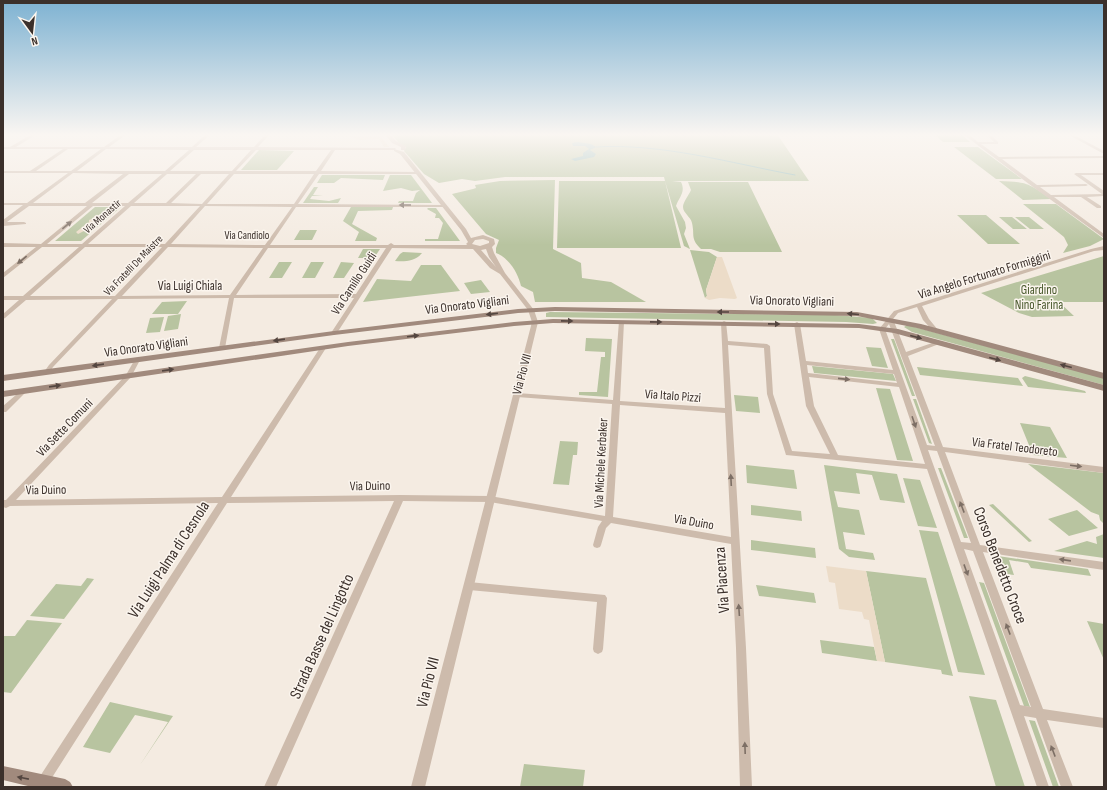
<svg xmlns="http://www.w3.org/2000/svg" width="1107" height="790" viewBox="0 0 1107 790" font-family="'Sofia Sans Condensed',sans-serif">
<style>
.green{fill:#b8c4a0}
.plaza{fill:#ecdcc8}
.water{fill:#7fb0b2}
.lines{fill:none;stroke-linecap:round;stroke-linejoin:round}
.stream{stroke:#7fb0b2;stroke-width:1}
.minor{fill:#cdbbac;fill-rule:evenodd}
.tertiary{fill:#cdbbac;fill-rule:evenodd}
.secondary{fill:#a18a7d;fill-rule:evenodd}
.oneway{fill:#7d6f65}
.oneway2{fill:#544640}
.labels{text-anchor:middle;stroke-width:3;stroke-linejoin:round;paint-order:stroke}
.far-street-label{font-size:11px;fill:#3b302b;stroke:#fbf5ee}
.street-label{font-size:13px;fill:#3b302b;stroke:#fbf5ee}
.park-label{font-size:13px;fill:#4a5a2e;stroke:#fbf5ee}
.near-street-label{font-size:16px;fill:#3b302b;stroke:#fbf5ee}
</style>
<rect width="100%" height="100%" fill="#f4ebe1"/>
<path class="green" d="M391,134H777L809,181H672L681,182C686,192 679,197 676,206L685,222L686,228L684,234L690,249L684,246L665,181L681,248H557L559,181H665L664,177H505L475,181L462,179L439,183L424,174L404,151L406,147L400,144Z
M934,134H961L970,142H943Z
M954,147H978L1022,179H996Z
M259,150L294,151L277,170H241Z
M322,175H385L383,180L341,178L334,183H317Z
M390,175H411L432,203H398L399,201H413L416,193L420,190L412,191L401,188L383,191Z
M555,180L553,249L581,263L582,278L611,282L646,302H535L533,292L521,286C518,273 509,258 496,253V248L499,240L486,234L452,194L473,189L476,188L475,185L500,181Z
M999,181C1028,182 1028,183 1051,199L1023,200Z
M688,182H748L782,252H720L711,249H701C690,238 695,236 692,223C691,217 683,213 683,207C683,202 689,195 691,190Z
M314,187H318L313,195H323L312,196L310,199L329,201L341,198L338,203H303Z
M1023,204H1056L1104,239L1090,246L1063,253L1068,245L1064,237Z
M95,207H121L81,241H55Z
M351,207H393L392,210L358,211L352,224L377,238L376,241H355L359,232L343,221Z
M428,208H436L460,241H425V239H438L443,223L439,218H435L436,214L427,209Z
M957,215H986L1020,244H988Z
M999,217H1012L1027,229H1013Z
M1015,217H1029L1044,229H1030Z
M300,230H317L312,240H294Z
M363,249H380L374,258H358Z
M690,250L709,252L717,257L706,290L707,296L705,298Z
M403,252L422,253C416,261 405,262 395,261L400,254Z
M1104,256V302H1059L1074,316L1032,317L1019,313L981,293Z
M279,262H292L282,278H269Z
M311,262H324L315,278H302Z
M341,262L354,263L344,278H333Z
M421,265H441L460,291L363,302L377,279L411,281Z
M481,280L490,292L471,294L464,283Z
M187,301L178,314H152L162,302Z
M550,312L835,315L872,318L877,323L873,324L846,322L546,317V313Z
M181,314L178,329L164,331L168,316Z
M164,317L160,332L146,333L150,318Z
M907,325L1104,378V385L912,332L904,327Z
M586,338L612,339L608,397L579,395V392H597L601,357H605V352L585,351Z
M891,339H894L915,396H912Z
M866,347L881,348L888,368L872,366Z
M812,366L893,374L896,381L814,373Z
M917,367L1018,378L1023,386L920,375Z
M1025,376L1085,391L1086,393L1028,387L1022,378Z
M876,388L890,389L913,461L897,460Z
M734,395L758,397L760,413L736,411Z
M913,399H916L932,444L929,443Z
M1020,423L1050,427L1067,458L1033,455Z
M560,441L578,442L577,455H573L569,485L553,484Z
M1028,464L1104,473V524L1100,520L1099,515L1091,512Z
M746,465L794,470L797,489L747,483Z
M824,465L897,474L905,503L880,500L872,475L856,473L860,494L834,491L838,507L859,510L865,535L843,532L846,549L873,553L875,560L849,557L839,549Z
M938,468H941L968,538H964Z
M903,478L920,480L937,528L918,526Z
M993,504L1032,541L1029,542L989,505Z
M751,505L801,511L802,521L751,515Z
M1077,510L1098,528L1069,536L1048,519Z
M919,530L938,532L985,675L958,672Z
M1104,534V558L1054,551L1087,541L1097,544L1096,537Z
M751,540L815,548L816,558L751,550Z
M991,555L1088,569L1091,576L1031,568L1028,563L1009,560L1014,575L999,573Z
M866,571L926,578L953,676L942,674L941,670L885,662Z
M87,578L94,579L64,619L30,616L56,584L81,586Z
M979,582L984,583L1030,707L1024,706Z
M756,585L814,593L816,603L759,596Z
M27,620L62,623L11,693L3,692V636H15Z
M1087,621L1104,624V660Z
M820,640L874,647L877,661L822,653Z
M969,696L996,700L1025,787H996Z
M110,702L173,716L140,765L168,722L135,715L110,753L83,747Z
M1029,720L1035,721L1059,787H1053Z
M524,764L585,770L583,787H520Z"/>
<path class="plaza" d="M360,134H379L389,147H384L379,139L360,140L355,139L351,136Z
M103,215L86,230L78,234L76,232L89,222V220L94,218V216Z
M717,257H722L737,298L735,299L720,298L709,300L705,298L707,296L706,290Z
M826,566L866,571L885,662L877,661L869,620L864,619L862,612L839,609L835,583L829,582Z"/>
<path class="water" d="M578,142L591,144L596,147L590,150L596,154L594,157L575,161L571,159L583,156V153L589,149L585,146H573L572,143Z"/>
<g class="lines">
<path class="stream" d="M596,147C662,143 730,163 795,175"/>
<path class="minor" d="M32,134H37L16,147H104L122,134H127L109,147H192L206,134H211L196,147H254L266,134H270L258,147L395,148L396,149L394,150H335L321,171L418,172L420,173V174H319L298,204L444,205L446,206V207H296L270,245H388L391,243L394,245H473L476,247L473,249L392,248L337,333L334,335L331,333L354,298H234L225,348L222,350L219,348L229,298L118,299L53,367L49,373H45L44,372L49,365L112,299L26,300L5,318L3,319V314L19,300H3V296H23L79,247H42L3,278V273L36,247H3V243L41,244L87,206H29L7,222H24L26,223V224L3,226V220L23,205H3V203H27L68,173H3V171H30L63,149H3V147H10ZM68,149H101L71,171H36ZM106,149L189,150L165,171H77ZM194,150H251L232,171H170ZM256,150H331L316,171H236ZM73,173L123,174L85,203H33ZM129,174H162L128,203H92ZM167,174H196L166,203H134ZM201,174H229L202,204L171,203ZM234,174H314L294,204H207ZM93,206H125L82,244H47ZM131,206H200L165,244H88ZM205,206L292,207L265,245L171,244ZM85,247H162L115,296H30ZM168,247L263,248L230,295L122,296ZM268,248H386L356,294L236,295Z
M963,134H968L978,142H994L986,134H990L998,142V144H981L999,157L1104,156V158L1002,159L1037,185L1086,184L1088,185L1086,186L1040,187L1051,195L1102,194L1074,174L1076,173H1104V175H1081L1104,191V196L1087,197L1101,206V208H1097L1081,197H1054L1104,234V238L1033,187Z
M1067,134H1072L1104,151V154Z
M1104,246V250L1094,251L922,306L929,319L938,330L939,331L938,332H934L923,320L917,307L898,313L893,319L906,352L935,342H939L940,343L939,344L908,356L943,447L1104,467V473L945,452L980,545L1104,562V570L983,552L1043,709L1104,718V728L1047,720L1073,787H1061L1036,718L1024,716L1049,787H1037L927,469L786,455L767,394L764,348L728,345L746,648L752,787H740L736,648L731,544L611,523L606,528L601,545L600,547L597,548L594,547L593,545L598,527L602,521L490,502L403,501L276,787H264L394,501L227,503L46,787H33L218,503L10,506L6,508L3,507V500H6L126,375L135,359L137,358L140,360L131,377L16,500L222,497L320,348L323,346L326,348L231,497L400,495L490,496L605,516L612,404L517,397L514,395L517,393L613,400L619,321H623L624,322L620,401L725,408L721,323L724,321L726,322L728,341L767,344L770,346L773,394L792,451L830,454L806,406L794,324L795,323L797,322L800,324L806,361L893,370L879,329L894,311L1091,249ZM889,324L935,446L927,445L885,329ZM807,365L894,374L897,383L808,373ZM809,377L899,387L925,464L838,455L814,406ZM620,405L725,413L731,537L613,517ZM928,450L937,451L971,543L961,542ZM964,549L973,551L1031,707L1020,705Z
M25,388L28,390L6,412H3V406L23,389Z
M469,582L605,595L607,598L603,649L602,652L598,654L594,652L593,649L597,602L469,590L466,589L464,586L466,583Z"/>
<path class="tertiary" d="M385,134H390L396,141L406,146L405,150H401V147L392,143Z
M394,149L404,152L466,229L471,238L483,235L494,239L495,244L492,247L494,253L505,273L534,310L538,322L425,787H411L532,322L528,310L500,274L490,268L473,249L466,244L468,242L461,230L400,154L394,151ZM483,239L489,241V243L480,246L472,244L475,240ZM486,249L489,257L496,267L481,250Z"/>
<path class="secondary" d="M555,307L857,312L921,324L1104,373V379L917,328L857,316L555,311L518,313L334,335L3,381V375L334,331L518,309Z
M553,319L859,324L898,329L1104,385V391L894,333L859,328L553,323L514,326L348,346L3,397V391L348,342L514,322Z
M3,766L65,779L70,782L73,787H32L3,780Z"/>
</g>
<defs><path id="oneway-solid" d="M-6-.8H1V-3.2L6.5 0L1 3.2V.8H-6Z"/></defs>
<g class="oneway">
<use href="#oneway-solid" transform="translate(405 205) rotate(-180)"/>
<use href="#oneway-solid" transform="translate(67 225) rotate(-39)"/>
<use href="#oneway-solid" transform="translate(22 260) rotate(141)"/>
<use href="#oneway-solid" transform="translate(844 379) rotate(6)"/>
<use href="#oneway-solid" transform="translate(914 422) rotate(71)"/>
<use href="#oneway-solid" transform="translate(1076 466) rotate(7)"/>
<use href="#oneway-solid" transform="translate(731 480) rotate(-93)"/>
<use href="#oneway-solid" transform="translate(962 507) rotate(-111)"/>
<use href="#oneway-solid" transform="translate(1065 560) rotate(-172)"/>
<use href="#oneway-solid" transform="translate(966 570) rotate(70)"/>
<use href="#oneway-solid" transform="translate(739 610) rotate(-94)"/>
<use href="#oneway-solid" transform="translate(1008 629) rotate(-111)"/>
<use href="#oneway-solid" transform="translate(745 748) rotate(-92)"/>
<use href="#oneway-solid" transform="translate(1053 751) rotate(-111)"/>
</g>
<g class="oneway2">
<use href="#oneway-solid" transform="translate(723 312) rotate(-180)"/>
<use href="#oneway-solid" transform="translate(492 314) rotate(173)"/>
<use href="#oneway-solid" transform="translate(853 314) rotate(-175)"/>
<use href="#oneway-solid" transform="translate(567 321) rotate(1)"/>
<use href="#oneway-solid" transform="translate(656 322) rotate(1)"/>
<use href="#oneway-solid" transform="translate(774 324) rotate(1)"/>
<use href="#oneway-solid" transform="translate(413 336) rotate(-7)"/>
<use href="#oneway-solid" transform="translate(916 337) rotate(15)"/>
<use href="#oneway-solid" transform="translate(279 340) rotate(172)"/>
<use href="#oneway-solid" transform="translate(995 359) rotate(15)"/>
<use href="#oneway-solid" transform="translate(98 365) rotate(172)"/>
<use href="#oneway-solid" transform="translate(1066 366) rotate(-165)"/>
<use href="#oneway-solid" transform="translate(168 370) rotate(-8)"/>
<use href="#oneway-solid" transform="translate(55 386) rotate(-8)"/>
<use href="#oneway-solid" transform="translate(23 778) rotate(-169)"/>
</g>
<linearGradient id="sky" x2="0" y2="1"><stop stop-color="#7eb2d2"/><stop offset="0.55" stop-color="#faf6f2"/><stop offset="1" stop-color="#faf6f2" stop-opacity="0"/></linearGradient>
<rect width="1107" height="245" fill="url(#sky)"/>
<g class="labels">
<g class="far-street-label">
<text transform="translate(102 216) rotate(-41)" y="4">Via Monastir</text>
<text x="247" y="239">Via Candiolo</text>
<text transform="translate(133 265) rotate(-46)" y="4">Via Fratelli De Maistre</text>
</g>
<g class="street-label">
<text transform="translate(984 274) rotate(-17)" y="5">Via Angelo Fortunato Formiggini</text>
<text transform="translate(353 283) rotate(-57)" y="5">Via Camillo Guidi</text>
<text x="190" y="290">Via Luigi Chiala</text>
<text transform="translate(792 300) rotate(1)" y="5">Via Onorato Vigliani</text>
<text transform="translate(467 304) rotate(-7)" y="5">Via Onorato Vigliani</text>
<text transform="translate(146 346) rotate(-8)" y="5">Via Onorato Vigliani</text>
<text transform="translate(521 374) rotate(-75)" y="5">Via Pio VII</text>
<text transform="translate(673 395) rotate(4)" y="5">Via Italo Pizzi</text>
<text transform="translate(64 427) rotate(-46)" y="5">Via Sette Comuni</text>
<text transform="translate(1015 446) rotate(7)" y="5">Via Fratel Teodoreto</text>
<text transform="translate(600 463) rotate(-87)" y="5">Via Michele Kerbaker</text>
<text transform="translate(370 485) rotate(-1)" y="5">Via Duino</text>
<text transform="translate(46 489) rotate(-1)" y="5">Via Duino</text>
<text transform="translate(694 521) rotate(10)" y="5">Via Duino</text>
</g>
<g class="park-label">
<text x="1039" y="294">Giardino<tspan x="1039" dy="15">Nino Farina</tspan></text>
</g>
<g class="near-street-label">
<text transform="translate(168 559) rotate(-57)" y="6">Via Luigi Palma di Cesnola</text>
<text transform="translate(1001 565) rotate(69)" y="6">Corso Benedetto Croce</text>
<text transform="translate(721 580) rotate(-94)" y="6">Via Piacenza</text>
<text transform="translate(321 636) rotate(-66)" y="6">Strada Basse del Lingotto</text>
<text transform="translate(427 682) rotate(-76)" y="6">Via Pio VII</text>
</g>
</g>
<rect width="1107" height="790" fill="none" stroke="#3b302b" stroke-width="8"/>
<g transform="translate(32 32) rotate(165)" stroke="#fbf5ee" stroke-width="3" paint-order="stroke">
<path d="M0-3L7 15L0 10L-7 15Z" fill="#3b302b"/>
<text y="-6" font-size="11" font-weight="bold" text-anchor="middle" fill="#3b302b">N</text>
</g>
</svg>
